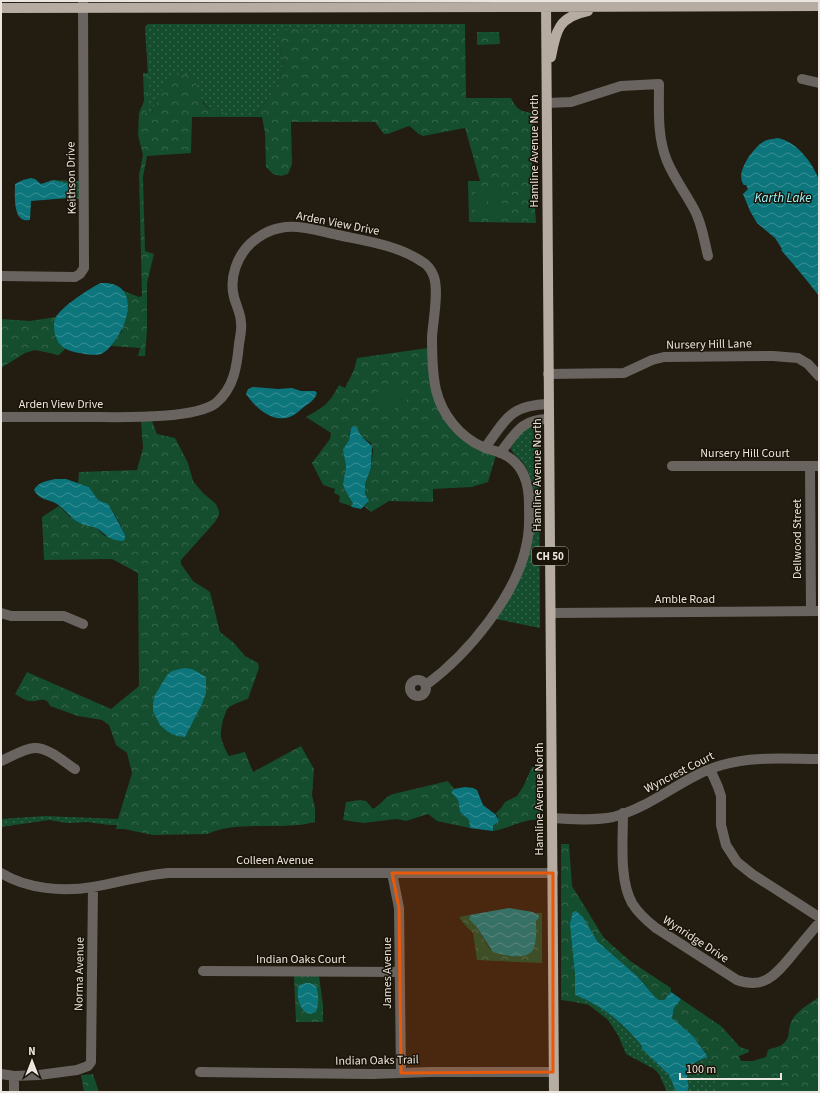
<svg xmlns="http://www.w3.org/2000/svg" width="820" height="1093" viewBox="0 0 820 1093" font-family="'Source Sans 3',sans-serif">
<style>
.grass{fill:url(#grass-dots)}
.forest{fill:url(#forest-crowns)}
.pitch{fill:#154d2f}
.water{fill:url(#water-waves)}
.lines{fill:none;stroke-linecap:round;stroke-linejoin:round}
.minor{stroke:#69645f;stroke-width:10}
.major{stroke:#b6aca1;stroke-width:10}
.marked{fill:#e8590c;fill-opacity:0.2;stroke:#e8590c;stroke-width:3;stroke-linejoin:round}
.labels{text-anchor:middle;stroke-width:3;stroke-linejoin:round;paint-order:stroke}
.shield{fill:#191308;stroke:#aba69e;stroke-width:1}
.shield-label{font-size:11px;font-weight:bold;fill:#eae5de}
.street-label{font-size:12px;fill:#eae5de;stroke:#191308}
.water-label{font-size:13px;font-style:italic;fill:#9ef2f8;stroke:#191308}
</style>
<defs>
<pattern id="grass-dots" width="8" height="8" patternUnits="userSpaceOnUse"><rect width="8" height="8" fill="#154d2f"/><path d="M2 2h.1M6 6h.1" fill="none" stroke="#37664d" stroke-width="1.8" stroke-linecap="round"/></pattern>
<pattern id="forest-crowns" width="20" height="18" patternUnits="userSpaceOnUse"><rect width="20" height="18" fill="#154d2f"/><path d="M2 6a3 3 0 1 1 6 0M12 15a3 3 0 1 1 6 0" fill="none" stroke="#37664d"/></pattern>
<pattern id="water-waves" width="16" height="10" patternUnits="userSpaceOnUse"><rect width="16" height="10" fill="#0c767c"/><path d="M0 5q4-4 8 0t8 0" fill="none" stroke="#3b9094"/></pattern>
</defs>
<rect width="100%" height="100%" fill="#221c11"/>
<path class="grass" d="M148,24H465V28L277,39C278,43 281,49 282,54C287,79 268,99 253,117H223L222,112C212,111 206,108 202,99L157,100L152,112L143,123V117L148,105L149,93L145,27Z
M53,180L79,181V199L68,198L69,197Z
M539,424L540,628L496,619C520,579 533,559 533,511C533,500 534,490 531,480C529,474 527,468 523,463C519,457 512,454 510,447L523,430Z
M45,816L118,819L117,825H109L87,822L67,823L49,820L1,827V819Z
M575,995C604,1006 622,1023 642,1046V1049L669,1075L676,1092H667L659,1074L654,1069L626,1054L618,1035L608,1020L589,1005L575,1002Z
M708,1057C715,1069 718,1078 717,1092H687C690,1087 688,1085 687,1079C685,1065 697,1062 708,1057Z"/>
<path class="forest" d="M465,28L466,98H511C516,109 521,112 533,113L532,166L536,223L469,222L468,181H480L465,128L423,136C417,134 414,129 409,126L388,134H384L375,122H291L292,164L288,174L281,176L273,174L266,167L265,133L262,117H253C268,99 287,79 282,54C281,49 278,43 277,39L284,30Z
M477,32H499L500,44L477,45Z
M143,73H148C149,83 151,94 149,103C147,110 143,115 143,122L152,112L166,80L172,76L181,74L189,76L195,81L204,104L208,108L223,112V117H192L191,153L147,156L143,177L145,251L154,254L147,283V330L145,356H138L140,348L111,346L122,331L125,294L121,290L139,297L142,296L139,175L143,155L138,135L139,113L144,101Z
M56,317L55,319L61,346L65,349L59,355L35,350L25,353L1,368V319L30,321Z
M428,348L433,396L439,412L451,429L462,439L496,455L488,482L472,487L433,489V502L389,501L371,512L364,506L368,503L367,497L365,494V484L371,468L373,450L371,443L362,437L357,428L352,427L350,431L349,440L344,447L346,466L343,484L344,488L353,504L351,506L339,502L340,496L334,493L335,489L323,485L312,463L330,439L331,433L306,417C325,406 328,405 339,385L345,388L354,370L357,358Z
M141,421H152L157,434L175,438L188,463L193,481L203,493L216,504L219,511V515L215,522L181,560V564L193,581L210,592L220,632L234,643L245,656L258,663L259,668L248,699C242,701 233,704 228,708C225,712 225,716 223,720C219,737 221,741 229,756L245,752L253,772L301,746L314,769L312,795L315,808V822C309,823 303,825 297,825C267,828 235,822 207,834L153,835L124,829H116L118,819L132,773L127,753L116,745L109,725L102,720L78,716L50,706C46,695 38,702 30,701C25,701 19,696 15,694L27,672L111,709L139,686L138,573L112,559L44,560L42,517L59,506L69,516L84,525L95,527L105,536L125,535C119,523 113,504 98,500L89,487L78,483L79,472L137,470L143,448Z
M532,767H540L541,819C524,819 509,828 493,831V826L496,824L498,816L495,814L501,808L505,802L517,796L523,787Z
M448,781L454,789L451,792L458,800L460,812L469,820L470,828L437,821L428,814L406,821L397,819L363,823L343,820L346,802L360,800L366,801L373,809C381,805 384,797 393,794Z
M561,844H569L572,886L604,938L630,961L671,988V992L664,1000H659L655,997L637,976L597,941L590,930L575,974V1002L561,1000Z
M535,913H542V963L477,960L473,933L465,925L459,917L470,915L469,917L476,926L490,949L534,947L537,914Z
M294,976H319L323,1005V1022H296Z
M819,997V1092H717V1079L715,1070L708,1057L693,1036L672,1018L674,1008L681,999L721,1026L740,1047L749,1050V1052L739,1056L741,1061H753L766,1057L768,1050C773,1047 779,1048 783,1044C790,1038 788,1032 790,1025C794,1012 809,1004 819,997Z
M93,1074L99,1092H84L81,1075Z"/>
<path class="pitch" d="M476,190H487L486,214H475Z
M491,190L502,191V215L491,214Z
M394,379L409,398L400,404L386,386Z
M384,387L398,406L389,413L375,394Z"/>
<path class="water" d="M778,138C797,142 813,163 819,180V296C807,280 794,265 781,250L782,249L775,238L757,223L750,211L743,194L748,189L746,185H744C734,174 753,148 763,142C767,139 773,139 778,138Z
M31,178L35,179L41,184L53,180L69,184V197L68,198L31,201L30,220C12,224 15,194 15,184L23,180Z
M101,283C139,281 130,322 114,342C111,346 106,352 101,354C94,356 86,354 79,353C69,351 59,348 56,337C54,331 53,324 55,319C59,308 90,288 101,283Z
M253,387L278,389L292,388L301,391H315L317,393C315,400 309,403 304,407C299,411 292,418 285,418C270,421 253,405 246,394L248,389Z
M354,426L357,428L362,437L372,446L371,468L365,484V494L369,501L361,509L352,507L351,506L353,504L344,488L343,484L346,466L343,449L349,440L351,428Z
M55,479H66L89,487L98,500L108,504L114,514L125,535V539L123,541C107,540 107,534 96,528C92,526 87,526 84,525C71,520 66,510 57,504C48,499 39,500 34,490C38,482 47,481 55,479Z
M184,668L192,669L206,677V693L202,704L185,737L177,736L168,732L160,725L153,711V703L155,695L167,675L172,671Z
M465,787L473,788L477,790L483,805L495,814L499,821L493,826V831L470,828L469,820L460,812L458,800L451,792L454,789Z
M509,908L533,912L539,916L538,919L536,921C536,929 537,939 534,947C530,962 504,955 493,952L476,926L469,919L470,915L475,914Z
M576,911L583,917L597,941L637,976L655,997L659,1000H664L671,992L681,999L674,1008L672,1018L693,1036L708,1057C695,1062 684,1066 688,1083C689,1087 689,1088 687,1092H676L669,1075L642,1049V1046C623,1023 603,1006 575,995V974L570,924L573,912Z
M306,983H310L316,986C319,995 319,1003 316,1012L311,1014L305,1012C298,1005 296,994 299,985Z"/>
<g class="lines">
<path class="minor" d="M802,79L819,83
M547,103L571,102L621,86L659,84C659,109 657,137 667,161C674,178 685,192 694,209C702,223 704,240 708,256
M1,276L75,277L80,274L84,268L83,1
M548,374L624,373L652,360L664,357L773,356L798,358L808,364L819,376
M1,417C30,417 59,417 88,417C116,417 194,420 216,403C234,388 237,366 239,344C240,337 242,330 241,323C241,314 236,305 234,297C229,278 237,256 251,243C259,236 269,230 280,228C298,224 320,231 338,235C366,241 397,245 421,261C427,264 432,271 434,277C439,292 433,321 432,337C432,355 432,373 436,390C442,415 460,437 483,447C490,450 497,451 503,454C523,463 529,483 529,504C529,517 530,529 527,542C518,594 468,654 426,685
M485,448C506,419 510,405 549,404
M500,453C516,433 521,419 549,419
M672,466H819
M810,466L811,611
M1,613L11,616H64L83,624
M551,613L819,611
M410 688a8 8 0 1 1 16 0a8 8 0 1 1-16 0Z
M1,761C11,757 23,749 34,748C48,747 64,762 75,769
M710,769L718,787L721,796V825L726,845L737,862L752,874L819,917
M623,813C623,840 619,880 632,903C638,913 647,921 656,928L737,980C765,990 776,974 793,954C802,943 810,933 819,923
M552,818C572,819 594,821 613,817C653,807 683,776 722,765C753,756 787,759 819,759
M1,873C27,889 63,892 93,887C118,883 142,875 168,873H553
M392,873L399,908L401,1073
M203,971L400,972
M200,1072L372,1074L430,1072H553
M1,1074L14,1076L39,1075L77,1070L88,1066L91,1062L93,887
M14,1092V1076"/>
<path class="major" d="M546,1L554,1092
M1,8L532,7L819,6
M551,57C556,31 558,17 588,11"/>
</g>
<path class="marked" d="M392,873H553V1072L401,1073L399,908Z"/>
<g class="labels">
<rect class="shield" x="532" y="547" width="36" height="18" rx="3"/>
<g class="shield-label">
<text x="550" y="560">CH 50</text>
</g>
<g class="street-label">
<text transform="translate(534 151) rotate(-90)" y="4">Hamline Avenue North</text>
<text transform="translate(71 178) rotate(-91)" y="4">Keithson Drive</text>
<text transform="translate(338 223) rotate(11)" y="4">Arden View Drive</text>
<text transform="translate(709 344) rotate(-1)" y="4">Nursery Hill Lane</text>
<text x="61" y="408">Arden View Drive</text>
<text x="745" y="457">Nursery Hill Court</text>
<text transform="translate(537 475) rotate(-90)" y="4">Hamline Avenue North</text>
<text transform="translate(797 539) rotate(-90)" y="4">Dellwood Street</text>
<text x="685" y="603">Amble Road</text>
<text transform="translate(679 772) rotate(-27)" y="4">Wyncrest Court</text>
<text transform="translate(539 799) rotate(-90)" y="4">Hamline Avenue North</text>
<text x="275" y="864">Colleen Avenue</text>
<text transform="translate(696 939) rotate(33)" y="4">Wynridge Drive</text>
<text x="301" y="963">Indian Oaks Court</text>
<text transform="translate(387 973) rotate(-90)" y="4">James Avenue</text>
<text transform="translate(79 974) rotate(-89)" y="4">Norma Avenue</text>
<text transform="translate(377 1060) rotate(-1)" y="4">Indian Oaks Trail</text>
</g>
<g class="water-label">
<text x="783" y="202">Karth Lake</text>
</g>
</g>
<rect width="820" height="1093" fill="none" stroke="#eae5de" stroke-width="4"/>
<g transform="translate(32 1061)" stroke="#191308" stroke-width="3" paint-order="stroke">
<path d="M0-3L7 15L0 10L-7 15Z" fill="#eae5de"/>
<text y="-6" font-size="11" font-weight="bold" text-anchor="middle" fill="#eae5de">N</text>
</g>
<path d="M680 1073v6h101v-6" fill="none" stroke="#eae5de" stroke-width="2"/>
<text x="686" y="1073" font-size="12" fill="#eae5de" stroke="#191308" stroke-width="3" paint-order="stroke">100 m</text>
</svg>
